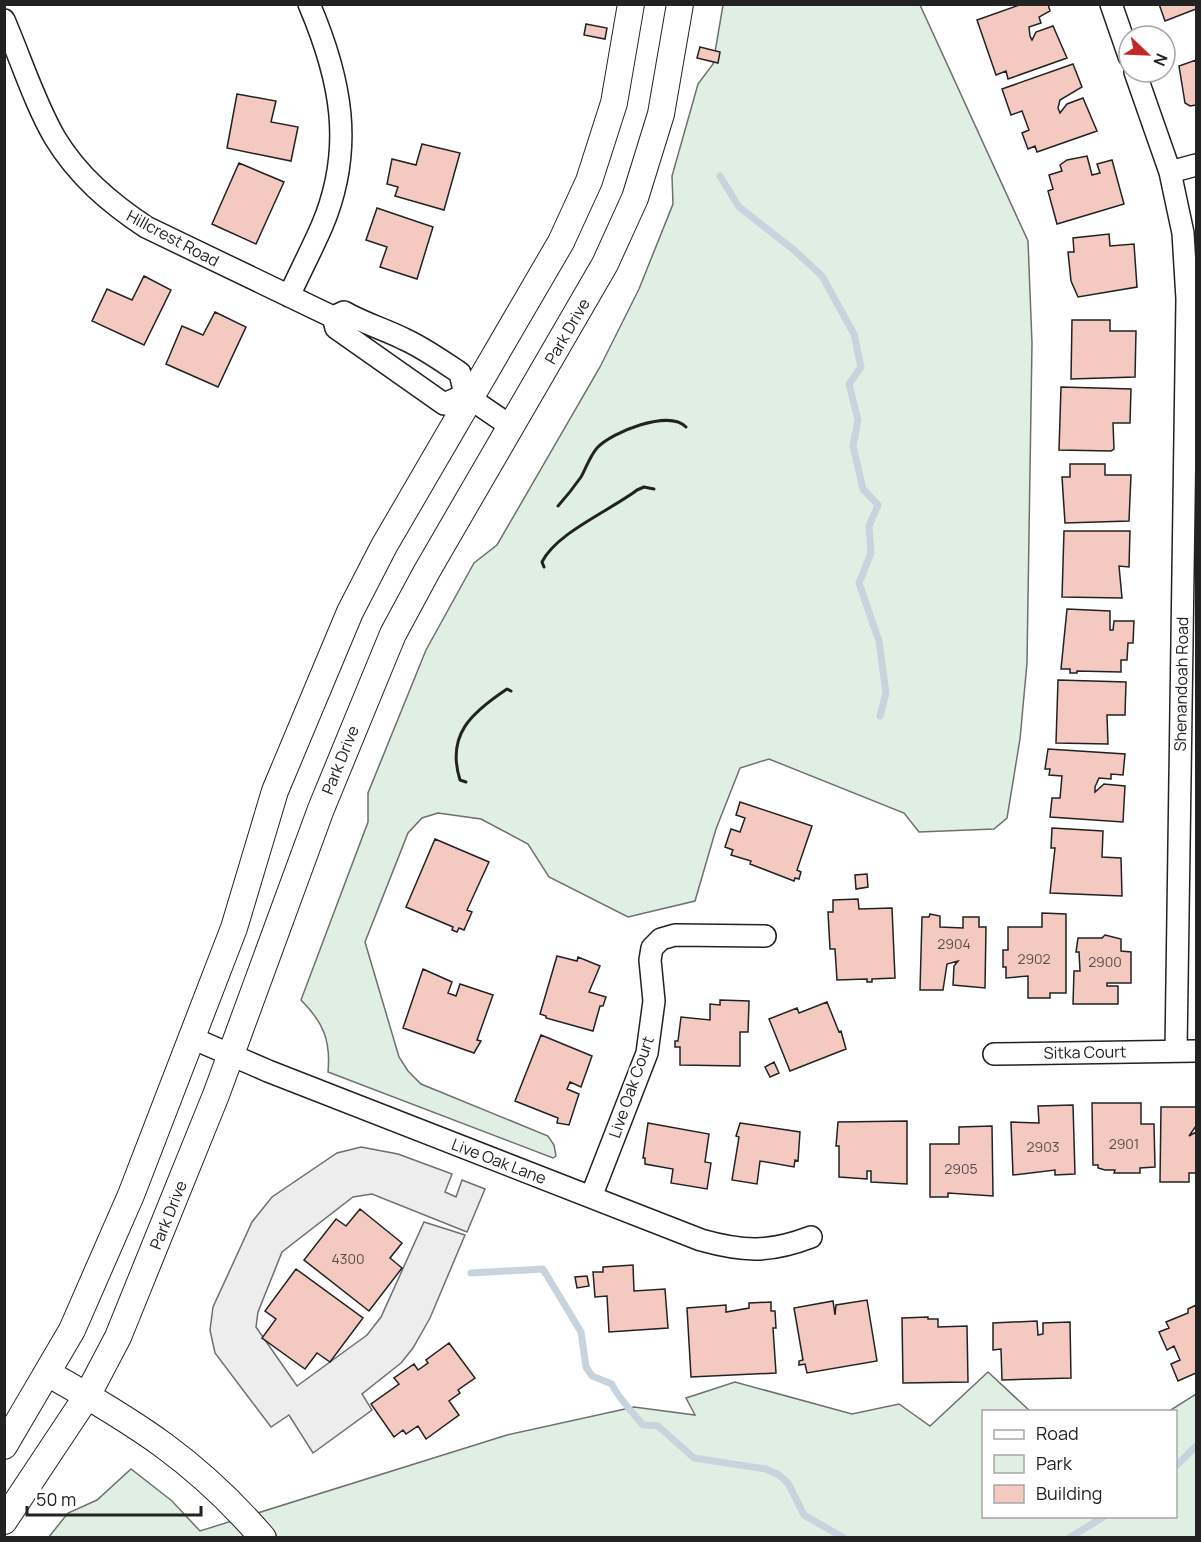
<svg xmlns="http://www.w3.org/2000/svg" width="1201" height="1542" viewBox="0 0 1201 1542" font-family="Manrope,sans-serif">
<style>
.green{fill:#e0efe3;stroke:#6f6f6f;stroke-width:1.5}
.parking{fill:#ededed;stroke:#6f6f6f;stroke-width:1.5}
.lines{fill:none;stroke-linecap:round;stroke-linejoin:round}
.stream{stroke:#c7d3dd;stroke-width:7}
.building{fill:#f3c9c0;stroke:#222;stroke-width:1.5}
.minor-casing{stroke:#222;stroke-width:24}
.tertiary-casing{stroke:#222;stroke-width:28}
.minor{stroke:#fff;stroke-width:21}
.tertiary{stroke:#fff;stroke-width:26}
.wall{stroke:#222;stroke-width:3}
.labels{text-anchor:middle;stroke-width:4.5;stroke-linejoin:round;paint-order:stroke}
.number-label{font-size:14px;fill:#564c4a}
.street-label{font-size:16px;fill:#222;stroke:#fff}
</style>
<rect width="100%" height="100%" fill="#fff"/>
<path class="green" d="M723,5H920L1028,241L1032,343L1027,663L1020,739L1007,818L994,829L919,832L904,813L769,759L740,768L716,829L695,901L628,917L549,877L528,844L481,819L438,813L422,818L408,833L365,942L399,1057L408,1071L421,1084L548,1136L554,1145L556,1156L553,1158L328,1072C331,1040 323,1022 301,1000L368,822V793L426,650L474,563L497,545L600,367L639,289L673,204L672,176L698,84L713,64Z
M988,1372L1030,1411L984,1412V1516H1176V1412L1169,1411L1196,1394V1537L48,1538L68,1513L97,1500L131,1469L172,1501L200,1531L507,1435L634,1407L695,1415L686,1398L735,1382L852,1414L899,1404L930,1426Z"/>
<path class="parking" d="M361,1147L398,1154L452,1174L445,1192L456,1197L462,1180L485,1189L467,1232L372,1194L353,1197L282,1252L258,1312L256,1327L297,1386L367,1335L381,1317L424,1222L465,1235L430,1318L413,1348L401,1363L362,1394L372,1410L313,1453L289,1415L271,1427L215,1353L210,1330L213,1307L252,1222L272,1197L337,1153Z"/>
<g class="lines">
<path class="stream" d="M720,176L739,207L794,250L822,276L854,334L861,367L849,384L858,420L853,446L863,489L878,505L869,526L871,553L859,583L879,641L886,693L880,716
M471,1273L543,1269L581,1332L586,1367L592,1376L612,1384C614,1392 636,1417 643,1425L658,1426L694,1458L766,1469L779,1475L788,1483L804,1515L844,1538
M1176,1466L1196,1446
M1069,1538L1105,1516"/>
</g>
<path class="building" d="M1022,4H1048L1050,11L1039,17L1041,23L1029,27L1030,36L1032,40L1036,32L1053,26L1067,58L1008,79L1006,71L996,75L977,20Z
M1159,4H1196V9L1165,21Z
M586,24L607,28L605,39L584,35Z
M700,47L720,52L718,63L697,58Z
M1196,60V105L1190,106L1185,103L1179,66Z
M1073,64L1082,87L1060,100L1058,108L1060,113L1067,104L1083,98L1097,131L1037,152L1035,146L1028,149L1022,133L1029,130L1022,111L1011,115L1002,89Z
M237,94L276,101L271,122L298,127L291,161L227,148Z
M422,144L460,153L444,210L395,196L398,187L387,184L392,159L416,165Z
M1087,156L1092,175L1100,173L1097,164L1112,160L1124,204L1057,224L1048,191L1053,189L1049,175L1062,171L1060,165L1067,160Z
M239,163L284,182L256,244L212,224Z
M377,208L433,227L417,279L380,267L387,247L366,240Z
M1109,234L1110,246L1134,244L1137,287L1078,297L1071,281L1068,252H1074L1073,238Z
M144,276L171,290L144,345L92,321L107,289L132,300Z
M215,312L246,327L218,387L166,364L182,326L203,335Z
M1072,320H1110V331H1136L1135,377L1071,379Z
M1061,387L1131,389L1130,423H1113L1114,449L1111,451L1059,450Z
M1070,464H1105V475H1131L1129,521L1065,523L1062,477H1070Z
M1064,531H1130L1129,567L1119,566L1122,598L1062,597Z
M1067,609L1110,611V630H1113L1114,621H1134L1133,643H1128L1127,660H1121V672L1077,671V673H1070V669H1061Z
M1058,680L1126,682L1125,715H1107L1108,744L1056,743Z
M1048,749L1125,754L1123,775L1111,774V779L1099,778L1095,787V792L1104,784L1125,786L1123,822L1050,817L1052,798H1060L1062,776L1049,775L1050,769H1045Z
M740,802L812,826L797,870L801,872L799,879L795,878L794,881L750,864L751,861L731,855L733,850L725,847L731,829L740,832L745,818L736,815Z
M1052,828L1103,831L1102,857L1121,858L1122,896L1050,893L1055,848H1051Z
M435,839L489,862L467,910L472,912L464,930L459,928L457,932L452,930L453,927L406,907Z
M867,874L868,887L856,889L855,875Z
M858,899L859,909L892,908L895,978L872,979V982H867V979L837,980L835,949H830L828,912H833V900Z
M1042,913L1066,914V993H1050V998H1028V976L1006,978V967H1003V950H1008V927H1042Z
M930,914L940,916V927L963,928V917H979V927H986L985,988L953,985L954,966L958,961L947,964L943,990H920L922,917H929Z
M1105,935L1121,939V951L1131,952V983H1107V986H1118V1004H1073L1074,971H1080L1079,952H1076L1078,938H1102Z
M557,956L577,961L578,957L600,966L589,992L606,997L603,1006H600L593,1031L546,1018V1016L540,1014Z
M423,969L452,982L448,993L456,996L460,984L493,995L477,1040L481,1041L474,1053L403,1028Z
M720,1000L749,1001L748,1032H740V1066L680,1065V1047H675V1041H678L681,1017L710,1020V1004L720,1005Z
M827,1002L839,1032L841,1031L846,1049L790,1071L769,1019L797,1008L799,1013Z
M541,1035L592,1056L581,1087L570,1082L567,1089L579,1094L569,1125L557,1123L558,1118L515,1101Z
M774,1062L779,1073L770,1077L765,1067Z
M1092,1103H1141V1124H1154L1155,1167L1140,1168V1173H1114L1115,1170H1105L1098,1168V1165H1093Z
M1073,1105L1075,1174L1055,1175V1170L1013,1175L1011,1122L1039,1123L1038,1106Z
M1161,1107H1196V1126L1189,1136L1196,1132V1173H1189V1182H1160Z
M907,1121V1184L871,1182V1171H867V1179L839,1177V1146H836L838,1122Z
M648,1123L709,1134L705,1162L711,1163L707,1189L671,1183L673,1169L645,1164V1158H643Z
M740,1123L800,1132L798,1161L795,1160L794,1167L760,1161L757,1184L732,1180L739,1137L736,1136Z
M992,1126L993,1196L948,1193V1197H930V1144H959V1127Z
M360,1209L402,1243L390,1258L402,1268L369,1311L304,1260L336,1219L346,1226Z
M633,1265L634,1291L665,1289L668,1328L609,1332L607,1296L595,1297L593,1272H603V1267Z
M296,1269L363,1318L330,1362L317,1353L305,1369L262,1338L276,1319L265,1311Z
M587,1276L589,1286L577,1288L575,1277Z
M867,1300L877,1361L807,1373L805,1364L799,1365V1361L803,1360L794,1308L833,1301L835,1315L836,1305Z
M771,1302V1311H775L776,1328H773L776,1373L691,1377L687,1308L726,1305V1312L749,1308V1303Z
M1196,1305V1373L1178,1381L1171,1364L1180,1360L1174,1346L1167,1350L1159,1332L1169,1328L1166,1322L1188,1313V1309Z
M928,1317V1319H938V1327L967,1326L968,1382L903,1383L902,1318Z
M1037,1321L1038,1335L1043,1334V1323L1070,1322L1071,1378L1002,1380L1001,1349L993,1350V1323Z
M449,1343L475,1378L458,1390L460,1393L449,1401L459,1415L426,1439L418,1426L406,1434L403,1430L394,1437L371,1404L399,1384L394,1378L414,1364L418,1370L428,1363L426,1360Z"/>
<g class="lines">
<g class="minor-casing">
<path id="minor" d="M1111,4L1129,56
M4,20C20,57 35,104 55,138C78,176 110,203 146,227L333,317
M1135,72L1170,172L1183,233L1187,299L1176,1051
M1170,172L1196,165
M289,296C300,272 312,249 322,226C355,148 341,79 309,4
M333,317L344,312C363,323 384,329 404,339C424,348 442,361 460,373L465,395L512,427
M333,317L336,328L444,404L465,395
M192,1038L268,1071L701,1240C744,1252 769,1253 811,1237
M994,1054L1196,1051
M591,1197L647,1053L654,1001L650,960L652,948L661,939L675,935L765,936"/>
</g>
<g class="tertiary-casing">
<path id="tertiary" d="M49,1374C136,1423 197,1461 263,1538
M4,1446L72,1330L131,1195L234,928L275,791L350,612L384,546L561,242L589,181L614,103L631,4
M4,1521L87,1396L118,1337L216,1095L321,809L393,634L427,571L605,264L635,198L661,114L680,4"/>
</g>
<use href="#minor" class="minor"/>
<use href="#tertiary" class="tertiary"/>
<path class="wall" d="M558,506C566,497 574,487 581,477C586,468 590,456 597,448C612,432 669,409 686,427
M544,567L542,562C556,533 611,510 637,490L644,487L654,489
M466,782L460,780C446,735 471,713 507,689L511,691"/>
</g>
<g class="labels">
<g class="number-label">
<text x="954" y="949">2904</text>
<text x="1034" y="964">2902</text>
<text x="1105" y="967">2900</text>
<text x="1124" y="1149">2901</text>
<text x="1043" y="1152">2903</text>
<text x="961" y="1174">2905</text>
<text x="348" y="1264">4300</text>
</g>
<g class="street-label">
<text transform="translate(173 238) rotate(28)" y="6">Hillcrest Road</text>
<text transform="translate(567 331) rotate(-60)" y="6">Park Drive</text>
<text transform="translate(1181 684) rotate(-89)" y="6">Shenandoah Road</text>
<text transform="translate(340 760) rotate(-68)" y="6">Park Drive</text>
<text transform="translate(1085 1052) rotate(-1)" y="6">Sitka Court</text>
<text transform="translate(631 1087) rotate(-71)" y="6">Live Oak Court</text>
<text transform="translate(499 1161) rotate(21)" y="6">Live Oak Lane</text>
<text transform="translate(168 1215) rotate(-68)" y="6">Park Drive</text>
</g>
</g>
<rect width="1201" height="1542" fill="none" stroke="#222222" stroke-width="12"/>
<rect x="982" y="1410" width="195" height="108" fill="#ffffff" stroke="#a7a7a7" stroke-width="1.5"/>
<rect x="994" y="1430" width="30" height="9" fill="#ffffff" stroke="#a7a7a7" stroke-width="1.5"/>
<text x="1036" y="1440" font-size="18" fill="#222222">Road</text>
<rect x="994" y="1455" width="30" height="18" fill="#e0efe3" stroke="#a7a7a7" stroke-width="1.5"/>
<text x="1036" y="1470" font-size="18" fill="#222222">Park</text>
<rect x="994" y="1485" width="30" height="18" fill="#f3c9c0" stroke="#a7a7a7" stroke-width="1.5"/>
<text x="1036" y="1500" font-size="18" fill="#222222">Building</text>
<g transform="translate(1147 54) rotate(113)"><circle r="28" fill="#ffffff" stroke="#a7a7a7" stroke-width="1.5"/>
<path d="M0-4.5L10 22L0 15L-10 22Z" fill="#c62828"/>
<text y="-9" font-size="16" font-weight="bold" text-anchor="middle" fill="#222222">N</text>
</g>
<path d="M27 1506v9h174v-9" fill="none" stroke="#222222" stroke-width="3"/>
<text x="36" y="1506" font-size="18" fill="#222222" stroke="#ffffff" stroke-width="4.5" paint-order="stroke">50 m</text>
</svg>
